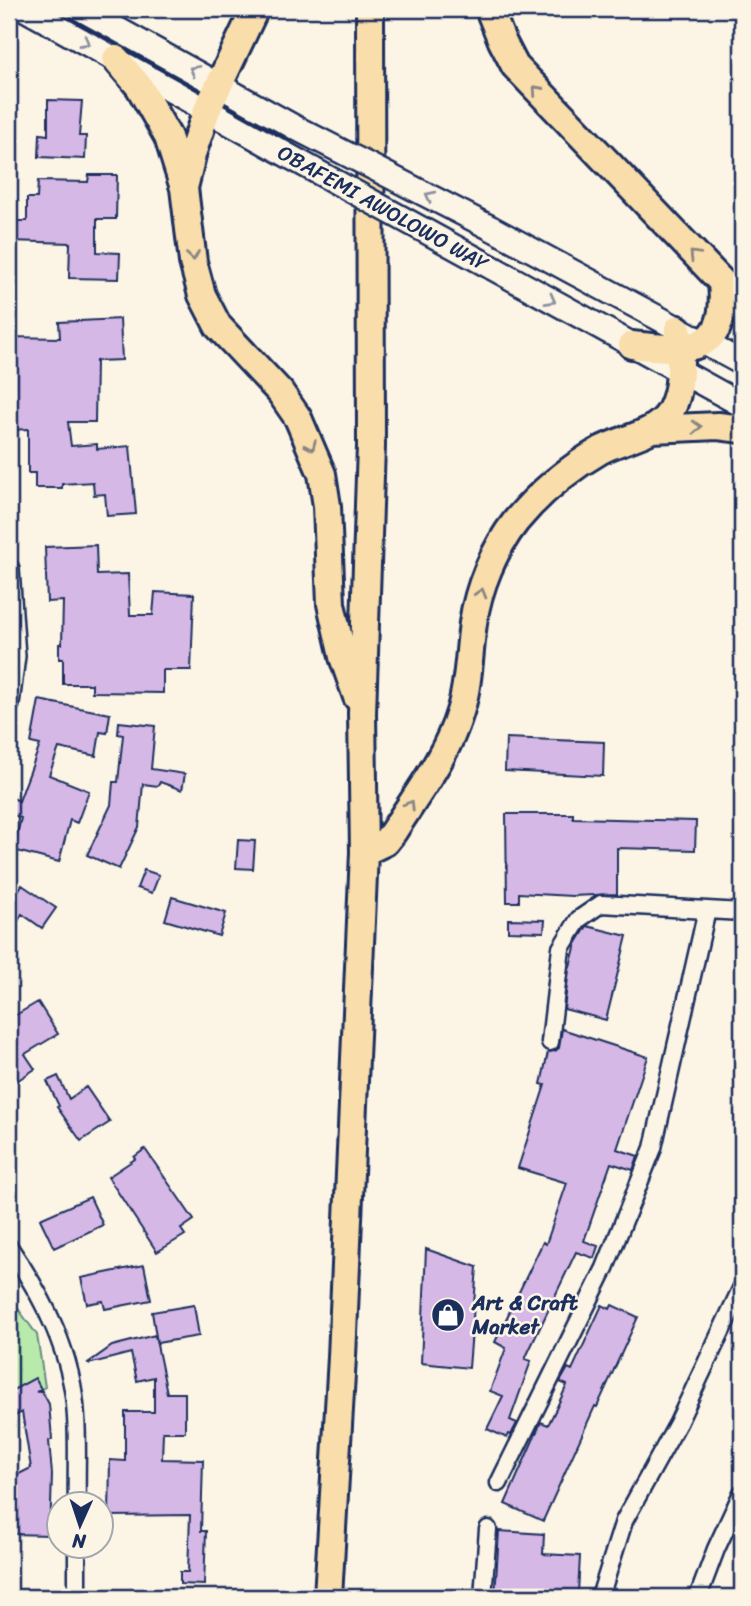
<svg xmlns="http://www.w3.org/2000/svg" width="751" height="1606" viewBox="0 0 751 1606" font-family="Sriracha,sans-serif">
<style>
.green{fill:#b7eaab;stroke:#698c84;stroke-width:2}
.building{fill:#d6b8e6;stroke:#1b2f5e;stroke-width:2}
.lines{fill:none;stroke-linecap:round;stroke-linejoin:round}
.minor-casing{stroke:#1b2f5e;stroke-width:21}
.tertiary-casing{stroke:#1b2f5e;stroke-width:24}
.secondary-casing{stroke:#1b2f5e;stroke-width:28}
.primary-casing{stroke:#1b2f5e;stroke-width:32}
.minor{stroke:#fcf5e5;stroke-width:16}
.tertiary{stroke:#fcf5e5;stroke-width:19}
.secondary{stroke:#fcf5e5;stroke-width:23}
.primary{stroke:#f9deab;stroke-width:26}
.secondary-bridge-casing{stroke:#1b2f5e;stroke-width:28;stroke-linecap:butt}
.secondary-bridge{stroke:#fcf5e5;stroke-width:23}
.oneway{stroke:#8c92a2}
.oneway2{stroke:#8a8684}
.labels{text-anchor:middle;stroke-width:5;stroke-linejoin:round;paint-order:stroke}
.street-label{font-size:21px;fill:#1b2f5e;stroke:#fcf5e5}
.poi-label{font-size:21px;font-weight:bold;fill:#1b2f5e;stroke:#fcf5e5;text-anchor:start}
</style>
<rect width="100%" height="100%" fill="#fcf5e5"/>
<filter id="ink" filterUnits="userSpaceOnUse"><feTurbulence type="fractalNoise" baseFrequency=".0143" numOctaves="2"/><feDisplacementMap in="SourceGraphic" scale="14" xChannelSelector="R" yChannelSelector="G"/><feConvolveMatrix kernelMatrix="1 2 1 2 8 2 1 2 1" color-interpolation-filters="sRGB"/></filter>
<g filter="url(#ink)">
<path class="green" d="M9,1296L37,1335L45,1387L9,1408Z"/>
<path class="building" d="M48,100L82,101L79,136H86L85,159L39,157L40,134L48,135Z
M89,175H117L116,219H97V252L120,253L119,279L69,278L70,243L11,241V221H27V198H37L38,181L88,182Z
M120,319L122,360L96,361L95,422H68L71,446L97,444V449L130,446L136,514L107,516L105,494L94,495L93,482L62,484V488H35V473H28V429L12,430L9,403V337L60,338L59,322Z
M96,545L97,575L128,574L130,615H153L155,592L194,594L191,670H163V693L92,692V684H63V659H59V644H62L63,601L47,602L45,547Z
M39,700L110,714L107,733L100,732L96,756L59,748L49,775L89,791L77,823L70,820L59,862L13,850L21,818L9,813V796L19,801L40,745L31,743Z
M119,722L155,726L151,769L185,774L182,790L160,782L158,786L143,784L139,827L119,869L87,855L111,805L113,782H118L123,735L118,734Z
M506,738L604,742L603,776L505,771Z
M506,814H573V818L696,821L695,850L617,848V894L572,896L519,893V902H507Z
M238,840L255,841L253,869L236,868Z
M144,870L159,875L152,893L137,888Z
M22,885L56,908L42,928L22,914L9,937V904Z
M172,897L226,913L219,936L165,920Z
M508,919L545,920L544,932L508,931Z
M587,926L627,936L606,1020L564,1009L569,970L576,944Z
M38,1002L58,1034L25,1054L35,1069L9,1086V1019Z
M562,1029L648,1057L617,1149L638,1156L633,1170L611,1163L584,1241L598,1246L594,1258L576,1252L525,1359L531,1361L510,1420L517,1423L511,1435L509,1434L507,1438L487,1429L503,1396L490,1391L506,1348L495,1342L543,1242L546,1244L567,1183L518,1168L545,1085L541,1084L548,1052L555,1051L559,1048Z
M58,1076L69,1099L86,1087L110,1122L81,1141L57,1107L59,1106L47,1081Z
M145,1149L194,1220L181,1229L185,1235L157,1252L108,1177L135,1159L134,1157Z
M90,1197L103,1225L54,1248L40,1219Z
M426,1249L477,1267L469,1368L421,1363Z
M144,1265L151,1300L105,1309L103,1301L87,1304L81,1278Z
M194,1305L199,1336L157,1343L152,1312Z
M602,1305L610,1309L612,1305L638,1317L597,1407L595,1406L543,1521L505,1504L541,1422L548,1425L556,1409L567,1385L560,1382L568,1368L572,1370Z
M155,1335L167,1393H185V1432H163L162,1459L203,1460L201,1531H206L204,1585L180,1584V1572H188L190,1515L109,1516L110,1460L125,1461V1412H154V1377L137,1381L131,1353L89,1364L88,1363L112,1346Z
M35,1378L41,1389L36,1392L42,1391L49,1404L52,1439L49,1441L52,1474L50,1535L11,1534L13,1477L31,1468L22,1412L9,1419V1392Z
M499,1531L544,1534L543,1554L580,1556L578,1593L563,1592V1597H495Z"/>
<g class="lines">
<g class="minor-casing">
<path id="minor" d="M550,1042L561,948L579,919L601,904L742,912
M9,1247C44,1298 73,1354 76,1417C78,1446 76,1475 77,1504
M499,1483L605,1268L653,1148L707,910
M77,1546V1597
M483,1597L488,1529
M600,1597L624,1521L678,1423L742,1287
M698,1597L716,1549L742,1493"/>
</g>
<g class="tertiary-casing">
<path id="tertiary" d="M9,10V9
M9,569L15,656L9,704"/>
</g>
<g class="secondary-casing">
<path id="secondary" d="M25,9L314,170
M81,9L296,128
M491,228L742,363
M491,267L742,405"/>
</g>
<g class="primary-casing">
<path id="primary" d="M489,9L502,41L515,66L742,303
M116,59L139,86L168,137L184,188L193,262L202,295L218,326L280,392L298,418L322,474L327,506L331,604L343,657L357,697
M184,188L193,151L207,110L255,9
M632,345C688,351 729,355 722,283
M652,429L718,426L742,429
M364,852L385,842L393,832C417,794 447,756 460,712C469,684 469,652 473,623C478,588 494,549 516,521C540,492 568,469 601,450C623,438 656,435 670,412C684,386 680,357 678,329
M328,1597L342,1357L364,852L362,713L371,446L370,9"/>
</g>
<use href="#minor" class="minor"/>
<use href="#tertiary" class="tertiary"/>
<use href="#secondary" class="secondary"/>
<use href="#primary" class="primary"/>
<g class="secondary-bridge-casing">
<path id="secondary-bridge" d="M296,128L491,228
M314,170L491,267"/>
</g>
<use href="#secondary-bridge" class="secondary-bridge"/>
</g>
<defs><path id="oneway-chevron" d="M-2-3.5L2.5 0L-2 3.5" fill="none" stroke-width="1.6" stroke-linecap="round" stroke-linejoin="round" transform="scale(1.75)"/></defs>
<g class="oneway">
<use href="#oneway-chevron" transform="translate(85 42) rotate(29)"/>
<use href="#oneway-chevron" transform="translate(194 70) rotate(-151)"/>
<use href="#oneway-chevron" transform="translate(430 196) rotate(-153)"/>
<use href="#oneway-chevron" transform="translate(551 300) rotate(29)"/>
</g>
<g class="oneway2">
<use href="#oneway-chevron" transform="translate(537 90) rotate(-132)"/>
<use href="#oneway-chevron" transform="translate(694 255) rotate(-134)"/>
<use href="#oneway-chevron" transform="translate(193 256) rotate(81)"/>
<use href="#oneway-chevron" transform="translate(697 427) rotate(-3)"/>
<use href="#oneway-chevron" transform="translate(311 446) rotate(67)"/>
<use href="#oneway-chevron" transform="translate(481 593) rotate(-74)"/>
<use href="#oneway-chevron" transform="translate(410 805) rotate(-58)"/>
</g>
</g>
<defs>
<g id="shop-disc" transform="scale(1.75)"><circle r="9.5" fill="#1b2f5e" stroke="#fcf5e5"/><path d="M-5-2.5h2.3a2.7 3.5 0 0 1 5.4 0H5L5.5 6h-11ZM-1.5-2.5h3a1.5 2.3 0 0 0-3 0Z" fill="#fff"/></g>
</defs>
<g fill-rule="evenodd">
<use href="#shop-disc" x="448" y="1315"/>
</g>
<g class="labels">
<g class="street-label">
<text transform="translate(383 208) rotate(29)" y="7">OBAFEMI AWOLOWO WAY</text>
</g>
<g class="poi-label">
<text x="472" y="1310">Art &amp; Craft<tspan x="472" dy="24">Market</tspan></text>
</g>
</g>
<rect width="751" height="1606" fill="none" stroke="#fcf5e5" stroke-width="35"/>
<rect x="18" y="18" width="716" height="1571" fill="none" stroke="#1b2f5e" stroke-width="2.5" filter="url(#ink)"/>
<g transform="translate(80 1525) rotate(183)"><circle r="33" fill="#fcf5e5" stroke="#a2a6af" stroke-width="2"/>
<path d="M0-5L12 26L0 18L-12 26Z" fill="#1b2f5e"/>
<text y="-10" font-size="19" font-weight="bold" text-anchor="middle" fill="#1b2f5e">N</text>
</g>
</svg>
